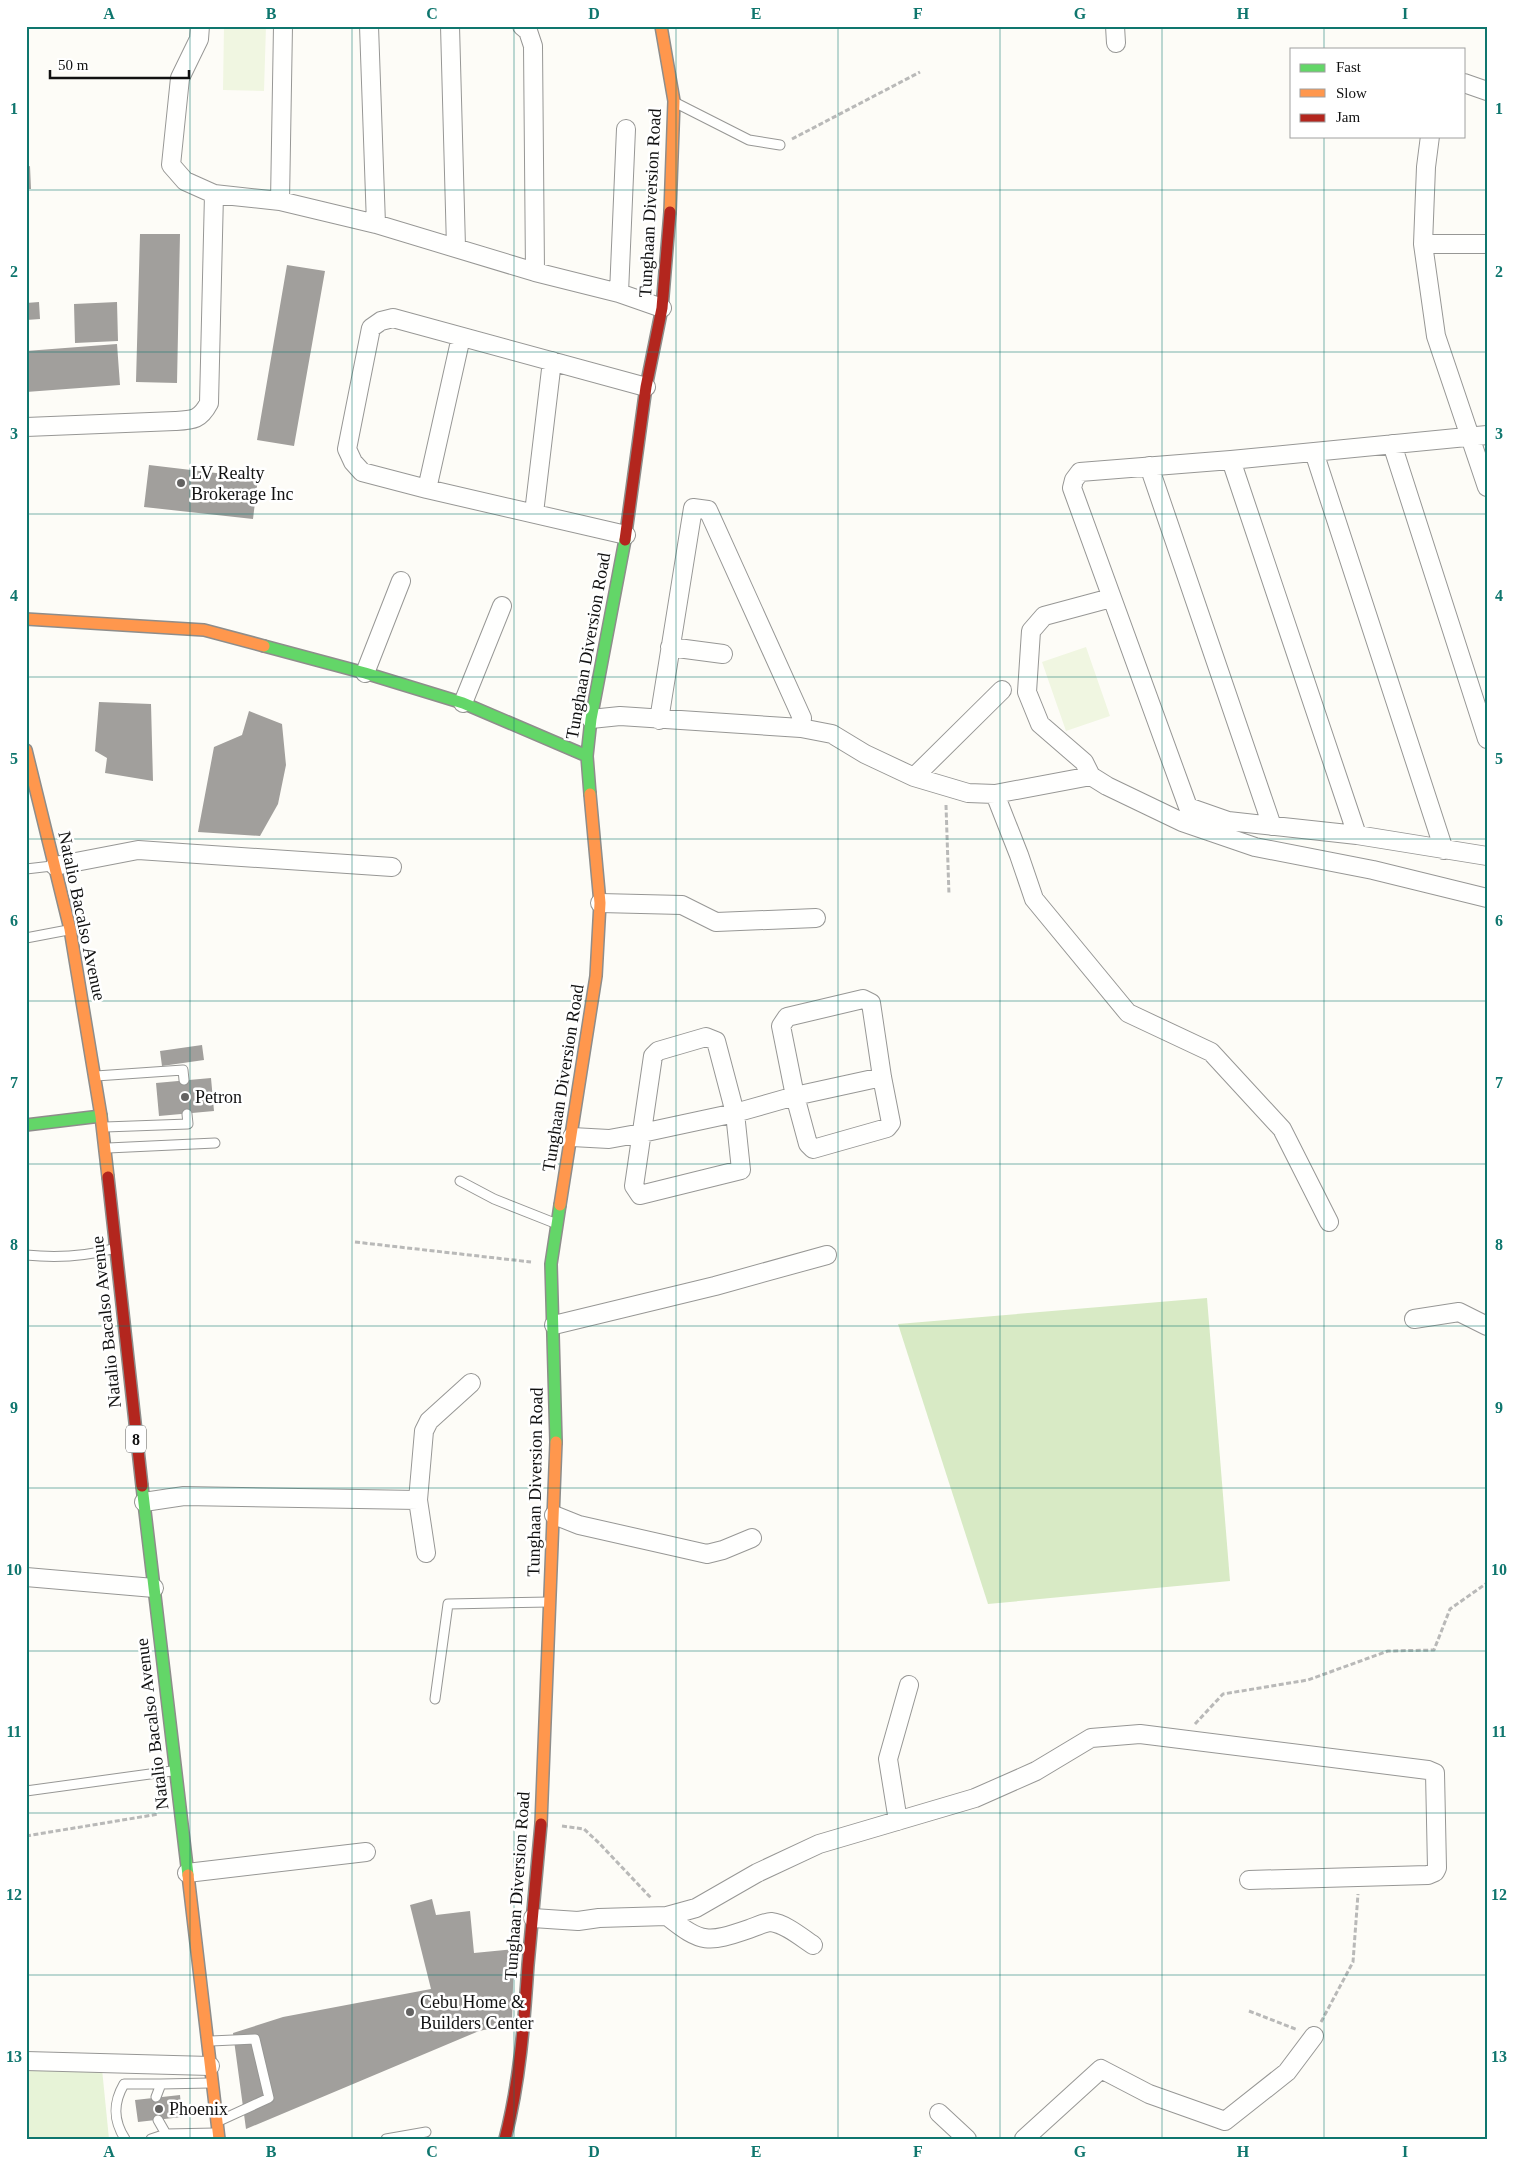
<svg xmlns="http://www.w3.org/2000/svg" width="1513" height="2165" viewBox="0 0 1513 2165" font-family="'Times New Roman',serif">
<style>
.green{fill:#e7f3d7}
.forest{fill:#d8eac5}
.pitch{fill:#f0f6e1}
.building{fill:#a19f9c}
.lines{fill:none;stroke-linecap:round;stroke-linejoin:round}
.lane-casing{stroke:#979795;stroke-width:11}
.street-casing{stroke:#979795;stroke-width:20}
.fast-casing{stroke:#8e8d8b;stroke-width:14}
.slow-casing{stroke:#8e8d8b;stroke-width:14}
.jam-casing{stroke:#8e8d8b;stroke-width:14}
.path{stroke:#b9b9b8;stroke-width:3;stroke-dasharray:5 2.5;stroke-linecap:butt}
.lane{stroke:#fffffe;stroke-width:9}
.street{stroke:#fffffe;stroke-width:18}
.fast{stroke:#63d668;stroke-width:11}
.slow{stroke:#ff974d;stroke-width:11}
.jam{stroke:#b3261e;stroke-width:11}
.grid{fill:none;stroke:#0f766e;stroke-width:1;stroke-opacity:0.55}
.poi-dot{fill:#646362;stroke:#fff;stroke-width:2}
.labels{text-anchor:middle;stroke-width:5;stroke-linejoin:round;paint-order:stroke}
.shield{fill:#fff;stroke:#585858;stroke-width:1}
.shield-label{font-size:16px;font-weight:bold;fill:#111}
.street-label{font-size:18px;fill:#111;stroke:#fff}
.poi-label{font-size:18px;fill:#111;stroke:#fff;text-anchor:start}
.neatline{fill:none;stroke:#0f766e;stroke-width:2}
.grid-label{font-size:16px;text-anchor:middle;font-weight:bold;fill:#0f766e}
</style>
<rect width="100%" height="100%" fill="#fdfcf7"/>
<path class="green" d="M26,2067L102,2069L109,2139H26Z"/>
<path class="forest" d="M1207,1298L1230,1581L988,1604L898,1324Z"/>
<path class="pitch" d="M224,26H266L264,91L223,90Z
M1086,647L1110,716L1066,731L1042,662Z"/>
<path class="building" d="M30,166L31,189H26V167Z
M140,234H180L177,383L136,382Z
M287,265L325,271L294,446L257,440Z
M39,302L40,319L26,320V303Z
M117,302L118,341L75,343L74,304Z
M117,344L120,385L26,392V351Z
M149,465L258,478L253,519L144,507Z
M99,702L151,704L153,781L105,773L107,758L95,751Z
M249,711L282,724L286,765L278,804L260,836L198,832L214,747L242,735Z
M202,1045L204,1060L162,1066L160,1051Z
M27,1052L29,1068H26V1053Z
M211,1078L214,1111L159,1116L156,1083Z
M432,1899L436,1915L470,1911L474,1953L514,1949L512,2024L479,2031L246,2129L233,2033L283,2017L431,1989L410,1905Z
M180,2095L182,2117L138,2122L135,2100Z"/>
<g class="lines">
<g class="lane-casing">
<path id="lane" d="M676,103L749,140L780,145
M26,869L52,866
M26,938L68,930
M96,1076L183,1070L184,1080
M105,1127L188,1124L187,1114
M108,1148L215,1143
M460,1181L494,1199L557,1224
M26,1255C56,1258 83,1257 112,1249
M435,1699L448,1604L549,1602
M26,1791L172,1771
M211,2041L255,2039L269,2098L219,2121
M156,2097L161,2084L210,2083
M158,2120L166,2134L215,2133
M125,2139C113,2120 113,2103 124,2084H161
M151,2139L166,2134
M386,2139L426,2132"/>
</g>
<g class="street-casing">
<path id="street" d="M200,26L199,39L180,78L171,165L185,181L214,194L280,201L376,224L535,272L619,293L662,308
M369,26L376,224
M450,26L456,247
M522,26L528,31L533,46L535,272
M1115,26L1116,43
M1464,83L1487,91
M1430,136L1426,167L1423,244L1436,336L1487,487
M280,201L283,26
M1423,244H1487
M619,293L626,129
M26,427L175,421C193,420 200,420 209,403L214,194
M1487,435L1231,460L1080,472L1074,480L1072,488L1188,807L1228,821L1357,835L1487,856
M1392,444L1487,739
M1314,452L1444,850
M1231,460L1357,835
M1149,466L1272,826
M427,489L461,337
M534,513L552,361
M626,535L427,489L362,472L353,462L347,449L371,328L381,321L393,318L646,387
M670,647L723,654
M365,673L401,581
M463,703L502,606
M591,719L620,716L801,728L832,734L865,754L914,777L968,793L995,794L1091,776L1107,786L1182,822L1255,847L1373,870L1487,898
M659,720L693,508L708,510L802,718L801,728
M1091,776L1084,762L1040,724L1027,692L1031,631L1044,616L1111,598
M914,777L1002,690
M995,794L1019,855L1034,899L1128,1013L1211,1052L1282,1129L1329,1222
M55,866L138,850L392,867
M600,903L682,905L716,922L816,918
M863,999L871,1003L882,1077L891,1123L887,1128L813,1149L808,1144L795,1096L781,1026L787,1017Z
M706,1037L716,1041L735,1113L741,1170L640,1195L634,1186L653,1056L658,1051Z
M572,1137L609,1139L642,1133L735,1113L795,1096L882,1077
M1414,1319L1459,1312L1487,1326
M554,1325L715,1286L827,1255
M144,1502L184,1496L418,1500
M554,1515L579,1525L707,1554L723,1550L752,1538
M426,1553L418,1500L424,1431L429,1421L471,1383
M26,1577L154,1588
M898,1821L888,1759L909,1685
M187,1873L366,1852
M667,1916C702,1944 708,1943 749,1929C755,1927 765,1922 771,1922C786,1924 801,1937 813,1945
M533,1918L578,1921L599,1918L667,1916L696,1908L757,1873L819,1844L975,1798L1036,1771L1091,1738L1140,1734L1428,1770L1435,1773L1437,1868L1435,1872L1428,1875L1249,1880
M26,2061L210,2066
M939,2113L967,2139
M1024,2139L1101,2069L1149,2094L1225,2121L1287,2072L1314,2036"/>
</g>
<g class="fast-casing">
<path id="fast" d="M264,646L365,673L463,703L587,756
M590,794L587,756L591,719L625,540
M26,1125L101,1116
M556,1442L551,1264L560,1205
M142,1486L188,1875"/>
</g>
<g class="slow-casing">
<path id="slow" d="M661,26L674,101L670,212
M26,619L204,630L264,646
M26,750L70,929L101,1116L108,1177
M560,1205L596,976L600,903L590,794
M541,1824L556,1442
M188,1875L219,2139"/>
</g>
<g class="jam-casing">
<path id="jam" d="M625,540L646,387L662,308L670,212
M108,1177L142,1486
M505,2139C520,2081 524,2024 528,1965C532,1918 537,1871 541,1824"/>
</g>
<path class="path" d="M792,139L920,72
M946,805L949,895
M355,1242L531,1262
M1195,1724L1223,1694L1308,1680L1388,1651L1434,1650L1450,1609L1487,1583
M562,1826L584,1829L599,1843L651,1898
M26,1836L159,1814
M1249,2011L1298,2030
M1321,2022L1353,1962L1358,1894"/>
<use href="#lane" class="lane"/>
<use href="#street" class="street"/>
<use href="#fast" class="fast"/>
<use href="#slow" class="slow"/>
<use href="#jam" class="jam"/>
</g>
<path class="grid" d="M190,26V2139M352,26V2139M514,26V2139M676,26V2139M838,26V2139M1000,26V2139M1162,26V2139M1324,26V49M1324,136V2139M26,190H1487M26,352H1487M26,514H1487M26,677H1487M26,839H1487M26,1001H1487M26,1164H1487M26,1326H1487M26,1488H1487M26,1651H1487M26,1813H1487M26,1975H1487"/>
<g class="poi-dot">
<circle cx="181" cy="483" r="5"/>
<circle cx="185" cy="1097" r="5"/>
<circle cx="410" cy="2012" r="5"/>
<circle cx="159" cy="2109" r="5"/>
</g>
<g class="labels">
<rect class="shield" x="126" y="1425.5" width="20" height="27" rx="4"/>
<g class="shield-label">
<text x="136" y="1445">8</text>
</g>
<g class="street-label">
<text transform="translate(650 203) rotate(-87)" y="6">Tunghaan Diversion Road</text>
<text transform="translate(588 646) rotate(-80)" y="6">Tunghaan Diversion Road</text>
<text transform="translate(82 916) rotate(78)" y="6">Natalio Bacalso Avenue</text>
<text transform="translate(563 1078) rotate(-81)" y="6">Tunghaan Diversion Road</text>
<text transform="translate(106 1322) rotate(-96)" y="6">Natalio Bacalso Avenue</text>
<text transform="translate(535 1482) rotate(-89)" y="6">Tunghaan Diversion Road</text>
<text transform="translate(152 1724) rotate(-97)" y="6">Natalio Bacalso Avenue</text>
<text transform="translate(517 1886) rotate(-86)" y="6">Tunghaan Diversion Road</text>
</g>
<g class="poi-label">
<text x="191" y="479">LV Realty<tspan x="191" dy="21">Brokerage Inc</tspan></text>
<text x="195" y="1103">Petron</text>
<text x="420" y="2008">Cebu Home &amp;<tspan x="420" dy="21">Builders Center</tspan></text>
<text x="169" y="2115">Phoenix</text>
</g>
</g>
<rect width="1513" height="2165" fill="none" stroke="#ffffff" stroke-width="55"/>
<rect x="1290" y="48" width="175" height="90" fill="#ffffff" stroke="#a0a0a0"/>
<rect x="1300" y="64" width="25" height="8" fill="#63d668" stroke="#a0a0a0"/>
<text x="1336" y="72" font-size="15" fill="#111111">Fast</text>
<rect x="1300" y="89" width="25" height="8" fill="#ff974d" stroke="#a0a0a0"/>
<text x="1336" y="98" font-size="15" fill="#111111">Slow</text>
<rect x="1300" y="114" width="25" height="8" fill="#b3261e" stroke="#a0a0a0"/>
<text x="1336" y="122" font-size="15" fill="#111111">Jam</text>
<path d="M50 70v8h139v-8" fill="none" stroke="#111111" stroke-width="2.5"/>
<text x="58" y="70" font-size="15" fill="#111111" stroke="#ffffff" stroke-width="4" paint-order="stroke">50 m</text>
<rect x="28" y="28" width="1458" height="2110" class="neatline"/>
<g class="grid-label">
<text x="109" y="19">A</text>
<text x="271" y="19">B</text>
<text x="432" y="19">C</text>
<text x="594" y="19">D</text>
<text x="756" y="19">E</text>
<text x="918" y="19">F</text>
<text x="1080" y="19">G</text>
<text x="1243" y="19">H</text>
<text x="1405" y="19">I</text>
<text x="14" y="114">1</text>
<text x="1499" y="114">1</text>
<text x="14" y="277">2</text>
<text x="1499" y="277">2</text>
<text x="14" y="439">3</text>
<text x="1499" y="439">3</text>
<text x="14" y="601">4</text>
<text x="1499" y="601">4</text>
<text x="14" y="764">5</text>
<text x="1499" y="764">5</text>
<text x="14" y="926">6</text>
<text x="1499" y="926">6</text>
<text x="14" y="1088">7</text>
<text x="1499" y="1088">7</text>
<text x="14" y="1250">8</text>
<text x="1499" y="1250">8</text>
<text x="14" y="1413">9</text>
<text x="1499" y="1413">9</text>
<text x="14" y="1575">10</text>
<text x="1499" y="1575">10</text>
<text x="14" y="1737">11</text>
<text x="1499" y="1737">11</text>
<text x="14" y="1900">12</text>
<text x="1499" y="1900">12</text>
<text x="14" y="2062">13</text>
<text x="1499" y="2062">13</text>
<text x="109" y="2157">A</text>
<text x="271" y="2157">B</text>
<text x="432" y="2157">C</text>
<text x="594" y="2157">D</text>
<text x="756" y="2157">E</text>
<text x="918" y="2157">F</text>
<text x="1080" y="2157">G</text>
<text x="1243" y="2157">H</text>
<text x="1405" y="2157">I</text>
</g>
</svg>
